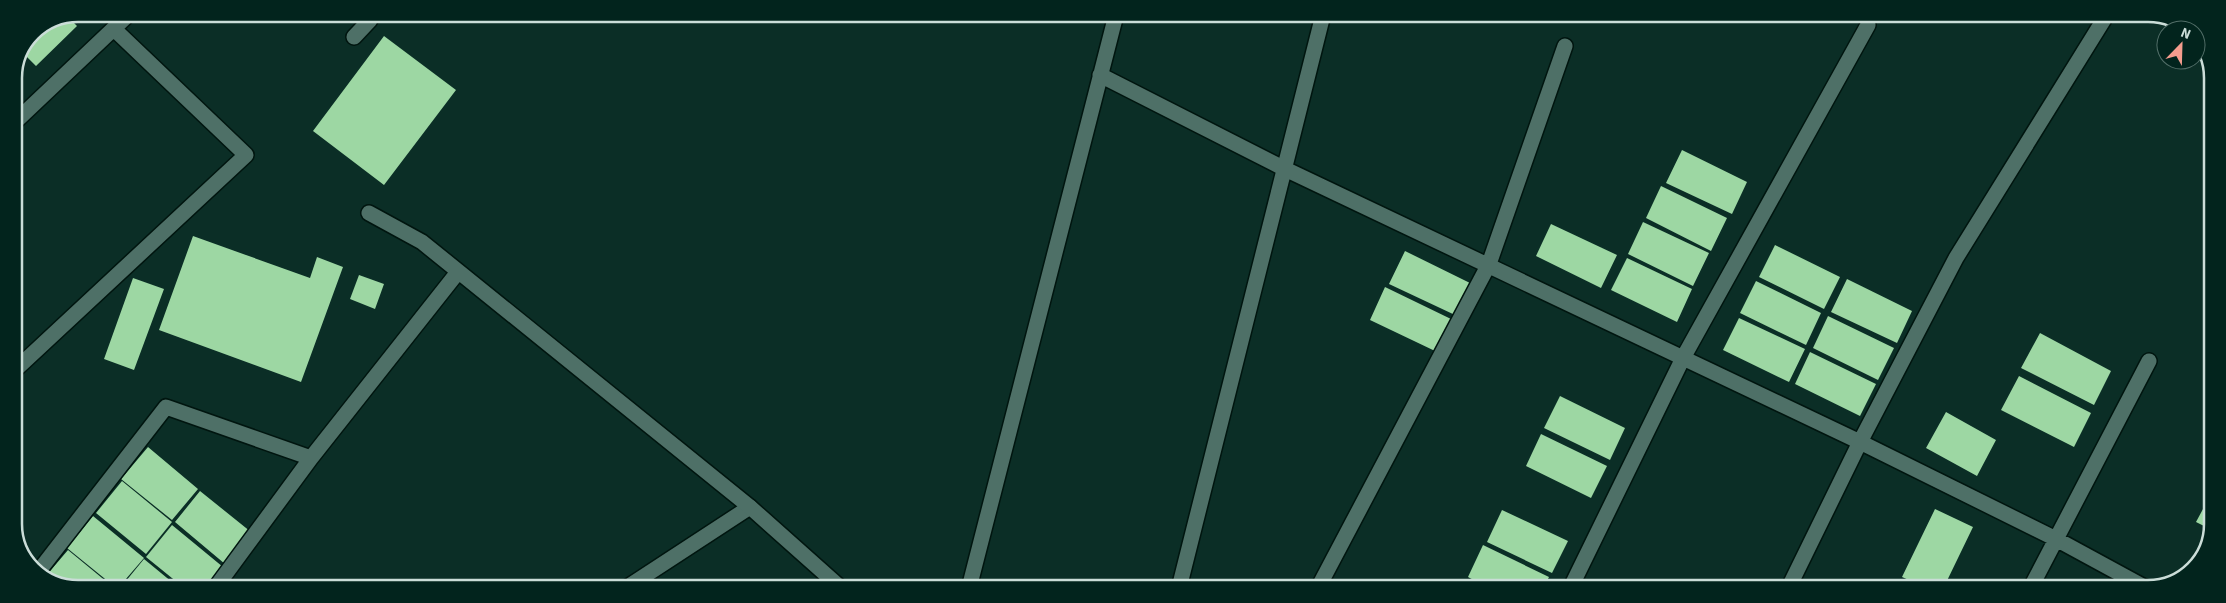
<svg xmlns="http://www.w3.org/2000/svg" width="2226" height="603" viewBox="0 0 2226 603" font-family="'Source Sans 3',sans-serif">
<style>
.building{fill:#9dd7a3}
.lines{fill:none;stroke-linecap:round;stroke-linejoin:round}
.service-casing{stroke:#00150f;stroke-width:18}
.minor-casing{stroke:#00150f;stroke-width:18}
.service{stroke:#4e7067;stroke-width:15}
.minor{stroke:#4e7067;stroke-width:15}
.rim{fill:none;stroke:#cbddd8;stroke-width:2.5}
</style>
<rect width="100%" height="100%" fill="#0b2e26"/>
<path class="building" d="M69,18L77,26L36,66L24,54L33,32Z
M384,36L456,90L384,185L313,131Z
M1682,150L1747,182L1732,214L1666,183Z
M1661,186L1727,218L1711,251L1646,218Z
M1643,222L1709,253L1693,286L1628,254Z
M1551,224L1617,255L1601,288L1536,256Z
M193,236L310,278L317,257L343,267L301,382L159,330Z
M1775,245L1840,277L1824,309L1759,277Z
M1405,251L1470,283L1455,315L1389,284Z
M1627,258L1692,289L1677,322L1611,290Z
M359,275L384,284L375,309L350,299Z
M133,278L164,289L134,370L104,359Z
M1847,279L1912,311L1897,343L1831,312Z
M1756,281L1821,313L1806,345L1740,313Z
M1385,287L1451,319L1435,351L1370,320Z
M1828,316L1894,348L1878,380L1813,348Z
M1739,318L1805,349L1789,382L1723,350Z
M2040,333L2111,371L2094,405L2021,368Z
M1810,352L1876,384L1860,416L1795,384Z
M2019,376L2091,413L2074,447L2001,410Z
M1560,396L1625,428L1610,460L1544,428Z
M1946,412L1996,440L1977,476L1926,448Z
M1541,434L1607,466L1591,498L1526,466Z
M148,447L198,489L172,520L121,479Z
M122,481L172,522L146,554L96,513Z
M200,491L251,532L225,564L175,522Z
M2210,496V529L2196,522Z
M1935,509L1973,527L1943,589H1929L1902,577Z
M1502,510L1568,541L1552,573L1487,542Z
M93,516L144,558L119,587H115L67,548Z
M172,525L223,567L206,587H183L146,557Z
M1483,545L1549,577L1543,589H1490L1468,577Z
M68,550L113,587H62L45,577Z
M144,559L178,587H121Z
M1466,581L1482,589H1462Z"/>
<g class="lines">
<g class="service-casing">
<path id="service" d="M626,588L750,507"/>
</g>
<g class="minor-casing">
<path id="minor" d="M354,37L370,20L372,14
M1100,75L1283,168L1860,442L2056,539L2148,589
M14,123L129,14
M369,213L422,242L750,507L841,588
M14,371L246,155L114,29
M38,572L166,407L311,458L458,272
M216,587L311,458
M969,588L1116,15
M1179,588L1323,15
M1318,588L1489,264L1565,46
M1570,589L1683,358L1868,25
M1788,589L1860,442L1956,258L2106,16
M2030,589L2149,361"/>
</g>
<use href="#service" class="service"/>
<use href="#minor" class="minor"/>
</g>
<path d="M0 0H2226V603H0ZM78 22H2148A56 56 0 0 1 2204 78V524A56 56 0 0 1 2148 580H78A56 56 0 0 1 22 524V78A56 56 0 0 1 78 22Z" fill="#02241d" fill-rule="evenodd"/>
<path class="rim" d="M78 22H2148A56 56 0 0 1 2204 78V524A56 56 0 0 1 2148 580H78A56 56 0 0 1 22 524V78A56 56 0 0 1 78 22Z"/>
<g transform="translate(2181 45) rotate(23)"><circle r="24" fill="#02241d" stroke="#526e68"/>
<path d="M0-4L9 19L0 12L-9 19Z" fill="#f59d8e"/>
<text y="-8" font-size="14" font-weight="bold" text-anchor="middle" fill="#cbddd8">N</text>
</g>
</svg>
